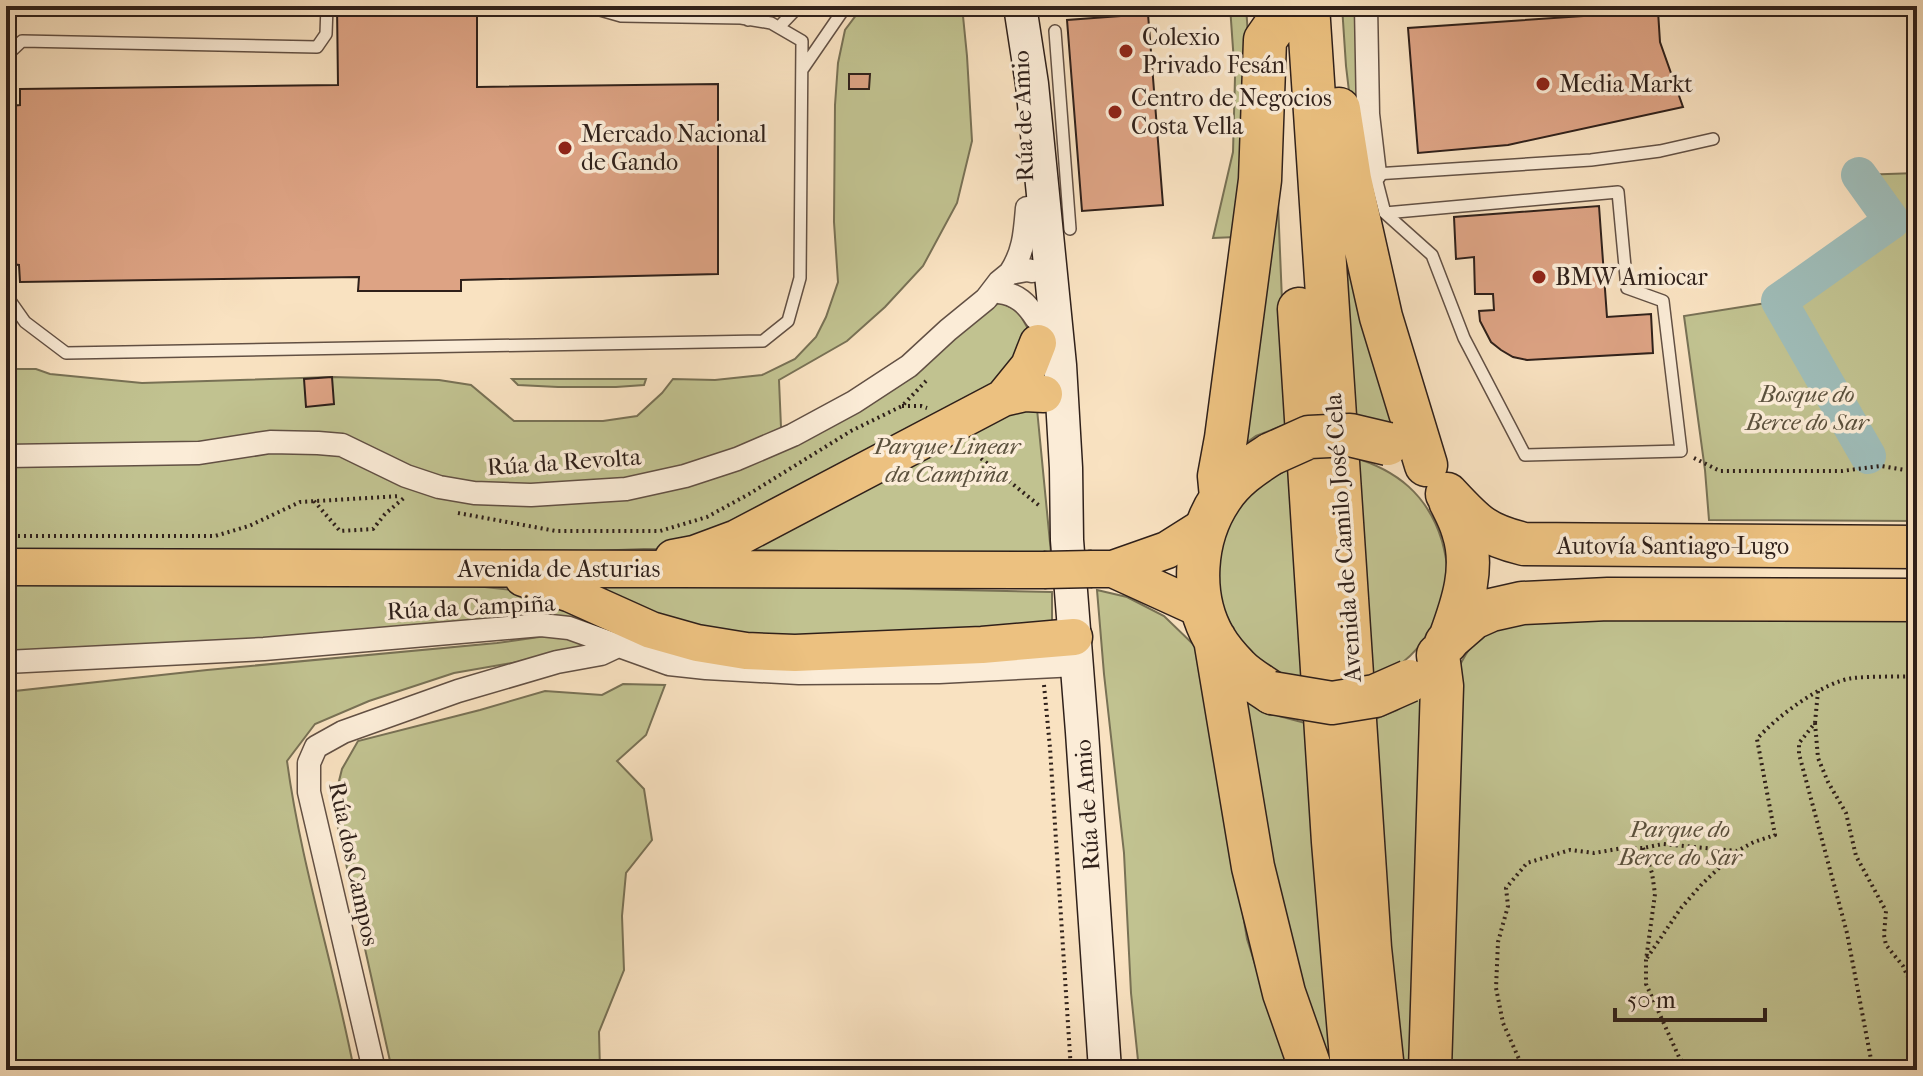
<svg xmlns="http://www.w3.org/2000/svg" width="1923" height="1076" viewBox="0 0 1923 1076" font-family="'IM FELL French Canon',serif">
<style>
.green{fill:#c1c290;stroke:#787155;stroke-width:2}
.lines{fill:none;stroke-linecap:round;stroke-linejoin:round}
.river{stroke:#9fbdb9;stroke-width:36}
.building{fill:#dda384;stroke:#2f201a;stroke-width:2}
.lane-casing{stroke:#625044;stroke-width:14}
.street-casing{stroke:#625044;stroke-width:25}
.secondary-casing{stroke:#2f201a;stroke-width:35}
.primary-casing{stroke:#2f201a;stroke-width:39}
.highway-casing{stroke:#2f201a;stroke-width:45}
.path{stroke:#2f201a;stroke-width:4;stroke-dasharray:2 4;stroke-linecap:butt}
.lane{stroke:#fbecd7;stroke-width:11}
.street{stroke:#fbecd7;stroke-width:22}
.secondary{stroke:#fbecd7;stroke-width:32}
.primary{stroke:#ecc180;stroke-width:36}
.highway{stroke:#ecc180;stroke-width:42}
.primary-bridge-casing{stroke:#2f201a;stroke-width:39;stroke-linecap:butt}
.highway-bridge-casing{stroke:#2f201a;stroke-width:45;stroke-linecap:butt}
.primary-bridge{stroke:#ecc180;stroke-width:36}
.highway-bridge{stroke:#ecc180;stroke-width:42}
.poi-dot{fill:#8f2418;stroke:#fbecd7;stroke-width:3}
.labels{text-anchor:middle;stroke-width:7;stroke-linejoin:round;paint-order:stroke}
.poi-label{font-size:24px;fill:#2f201a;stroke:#fbecd7;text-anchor:start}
.street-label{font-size:24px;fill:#2f201a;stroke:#fbecd7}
.park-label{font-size:24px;font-style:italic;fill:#5b513d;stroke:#fbecd7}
</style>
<rect width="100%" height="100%" fill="#f9e2c1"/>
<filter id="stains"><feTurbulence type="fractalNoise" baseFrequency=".0025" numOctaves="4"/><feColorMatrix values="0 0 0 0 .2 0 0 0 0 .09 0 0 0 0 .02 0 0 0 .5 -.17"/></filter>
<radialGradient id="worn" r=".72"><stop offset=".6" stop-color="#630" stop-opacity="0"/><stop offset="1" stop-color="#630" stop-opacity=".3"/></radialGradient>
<path class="green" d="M863,6H962L967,56L972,141L957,203L923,266L885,307L847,341L779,380L782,451L889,387L1000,302L1018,311L1027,327L1037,409L1051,553L644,549L593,551H6V369H36L50,374L142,383L332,377L439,380L471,385L514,421H603L637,416L662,393L673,379L715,380L762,375L795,359L816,337L826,317L838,282L834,222L835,105L838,63L845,30Z
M1230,6H1246L1251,80L1236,237L1213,238L1233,152L1235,77Z
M1342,6H1355L1358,113L1353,125L1346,66Z
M1917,173V521L1709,520L1705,470L1684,316L1779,301L1892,221L1859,175Z
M1277,178L1287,424L1256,436L1239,448Z
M1344,197L1404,434L1348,419Z
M512,379H646L644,385L616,387H558L518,385Z
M1352,457C1397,470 1428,495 1442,541C1445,552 1448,565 1447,577C1446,585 1443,593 1441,601C1436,624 1422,647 1403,662C1392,670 1376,675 1364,681Z
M1295,458L1305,684L1277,674L1252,658L1237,637L1218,598L1217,576L1224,530L1240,499Z
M6,582L255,586L457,584L513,590L827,669L591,628L6,656Z
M575,582L1052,592V625L800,643L708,634Z
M1097,590L1127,597L1164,616L1195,646L1221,779L1247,939L1289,1070H1139L1131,993L1124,853L1104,674Z
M1917,618V1070H1444L1456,673C1471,641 1476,639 1505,621Z
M546,636L566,637L593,649L454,673L369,701L315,724L287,761C301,865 334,966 354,1070H6V692L207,670L497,643Z
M623,684L665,685L646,735L617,761L644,789L652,840L626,873L622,916L624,970L599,1032L600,1070H392L333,805L342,769L358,741L480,710L545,691L602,695Z
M1425,692L1417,1070H1397L1370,721L1397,710Z
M1241,698L1279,716L1309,724L1334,1070H1322L1290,952Z"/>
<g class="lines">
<path class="river" d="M1859,175L1892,221L1779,301L1868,456"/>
</g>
<path class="building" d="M337,6H477V87L718,84V274L461,280V291H358L359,277L20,282L19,265L11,264L9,106L20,105V89L338,85Z
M1658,11L1660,42L1683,107L1508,145L1418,153L1408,28Z
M1148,14L1163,205L1082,211L1067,20Z
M849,74H870L869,89H849Z
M1599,206L1607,317L1651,314L1653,353L1527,360L1513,357L1501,350L1491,342L1480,321L1479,311L1494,310L1493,294H1475L1474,257L1456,259L1454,217Z
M332,377L334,404L306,407L304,379Z"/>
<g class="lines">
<g class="lane-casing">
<path id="lane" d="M748,20L765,6
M779,27L799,6
M1055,31L1070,229
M6,56L22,41L317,47L326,34L327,6
M802,70L846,6
M1385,213L1618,192L1627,288L1663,301L1681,451L1525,455L1464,338L1432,255L1385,213L1375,174L1591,160L1660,151L1713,139
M6,295L25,322L66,353L763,341L788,321L800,278L802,41L771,23L741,18L621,16L586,6"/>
</g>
<g class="street-casing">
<path id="street" d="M1366,6L1368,114L1375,174
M1010,273C1024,252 1025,232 1027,208
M999,292C1017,294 1027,304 1036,318
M6,456L199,453L270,442L318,443L342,445L406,476L439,487L474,493L531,495L626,489L685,476L737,459L793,435L854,402L909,366L948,330L986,299L999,282L1010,273L1027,270L1032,271
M6,662L264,649L541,625L569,628L669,664L706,668L799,673L939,672L1077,665
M374,1070L309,792V763L316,747L343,732L458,691L557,662L601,654L618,646"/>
</g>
<g class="secondary-casing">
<path id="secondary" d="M1020,6L1032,84L1060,365L1066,468L1067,540L1082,732L1105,1070"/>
</g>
<g class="primary-casing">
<path id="primary" d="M1003,398L1029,366L1038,343
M673,558L694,554L737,538L1003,398L1025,393L1044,394
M6,567L1044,570
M1092,569H1113L1167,550L1205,526
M1113,569L1203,610
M523,578L571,594L651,630L697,643L746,651L795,653L982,645L1074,637"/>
</g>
<g class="highway-casing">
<path id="highway" d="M1308,6L1370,948L1383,1070
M1339,109L1350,179L1381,317L1426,465
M1299,309L1333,842L1352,1070
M1271,454C1252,466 1233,479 1221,498C1194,538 1190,596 1214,638C1220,648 1229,659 1237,667C1246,677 1261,685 1272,693
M1447,494C1475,524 1483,534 1524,544L1917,547
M1221,497L1219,476L1226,438L1260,180L1265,40L1281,17
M1450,638L1473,618L1491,610L1522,603L1608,599L1917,600
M1215,639L1253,867L1284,993L1311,1070
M1446,643L1450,638C1463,603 1475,567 1463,531C1460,520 1455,511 1450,501
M1430,1070L1442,686L1438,655"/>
</g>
<path class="path" d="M902,406H921L927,408
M967,447L1041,507
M1694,458L1720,471H1842L1881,466L1917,472
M314,501L340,531L373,529L385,514L405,497
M458,513L556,531H660L707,517L749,494L851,431L902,406L926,381
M6,536H215L249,526L300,502L401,496
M1044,685L1050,748L1071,1070
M1818,691L1815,723L1799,743V754L1847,933L1873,1070
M1815,723L1818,758L1828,782L1846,813L1856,856L1886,911L1884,935L1886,945L1903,966L1917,997
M1643,848L1652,873L1655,894L1646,960V984L1679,1057L1689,1070
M1647,958L1681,908L1702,884L1736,852
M1519,1070V1059L1503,1023L1496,988L1498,942L1508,906L1506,888L1527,863L1570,850L1594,853L1623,848H1643L1663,844L1737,851L1754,842L1775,835L1757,739C1777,716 1823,682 1853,678C1874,676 1896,677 1917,676"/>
<use href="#lane" class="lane"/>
<use href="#street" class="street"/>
<use href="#secondary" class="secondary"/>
<use href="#primary" class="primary"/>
<use href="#highway" class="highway"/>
<g class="primary-bridge-casing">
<path id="primary-bridge" d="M1044,570L1092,569"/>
</g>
<g class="highway-bridge-casing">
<path id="highway-bridge" d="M1271,454L1309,437L1350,435L1388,444
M1272,693L1332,703L1375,696L1409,681"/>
</g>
<use href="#primary-bridge" class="primary-bridge"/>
<use href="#highway-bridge" class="highway-bridge"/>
</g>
<g class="poi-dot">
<circle cx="1126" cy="51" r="8"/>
<circle cx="1543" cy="84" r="8"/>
<circle cx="1115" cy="112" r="8"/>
<circle cx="565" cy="148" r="8"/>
<circle cx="1539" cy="277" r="8"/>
</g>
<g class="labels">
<g class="poi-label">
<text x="1142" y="45">Colexio<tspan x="1142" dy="28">Privado Fesán</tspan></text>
<text x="1559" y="92">Media Markt</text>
<text x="1131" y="106">Centro de Negocios<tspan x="1131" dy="28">Costa Vella</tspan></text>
<text x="581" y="142">Mercado Nacional<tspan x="581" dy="28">de Gando</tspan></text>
<text x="1555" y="285">BMW Amiocar</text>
</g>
<g class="street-label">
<text transform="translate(1023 116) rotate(-92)" y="8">Rúa de Amio</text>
<text transform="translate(564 462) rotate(-4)" y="8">Rúa da Revolta</text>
<text transform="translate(1343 538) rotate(-94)" y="8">Avenida de Camilo José Cela</text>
<text x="1673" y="554">Autovía Santiago-Lugo</text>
<text x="559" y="577">Avenida de Asturias</text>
<text transform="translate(471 607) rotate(-3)" y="8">Rúa da Campiña</text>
<text transform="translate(1087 805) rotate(-94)" y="8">Rúa de Amio</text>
<text transform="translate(354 864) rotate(78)" y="8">Rúa dos Campos</text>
</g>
<g class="park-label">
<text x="1807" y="402">Bosque do<tspan x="1807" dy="28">Berce do Sar</tspan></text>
<text x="947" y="454">Parque Linear<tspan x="947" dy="28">da Campiña</tspan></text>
<text x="1680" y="837">Parque do<tspan x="1680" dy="28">Berce do Sar</tspan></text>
</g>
</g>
<rect width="1923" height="1076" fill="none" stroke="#f9e2c1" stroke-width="32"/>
<rect x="8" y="8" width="1907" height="1060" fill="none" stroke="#2f201a" stroke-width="4"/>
<rect x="16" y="16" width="1891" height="1044" fill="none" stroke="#2f201a" stroke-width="2"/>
<path d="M1615 1008v12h150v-12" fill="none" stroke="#2f201a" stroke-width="4"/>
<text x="1627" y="1008" font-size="24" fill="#2f201a" stroke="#fbecd7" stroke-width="6" paint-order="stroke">50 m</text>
<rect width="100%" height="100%" filter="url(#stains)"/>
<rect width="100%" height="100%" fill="url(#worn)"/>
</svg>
